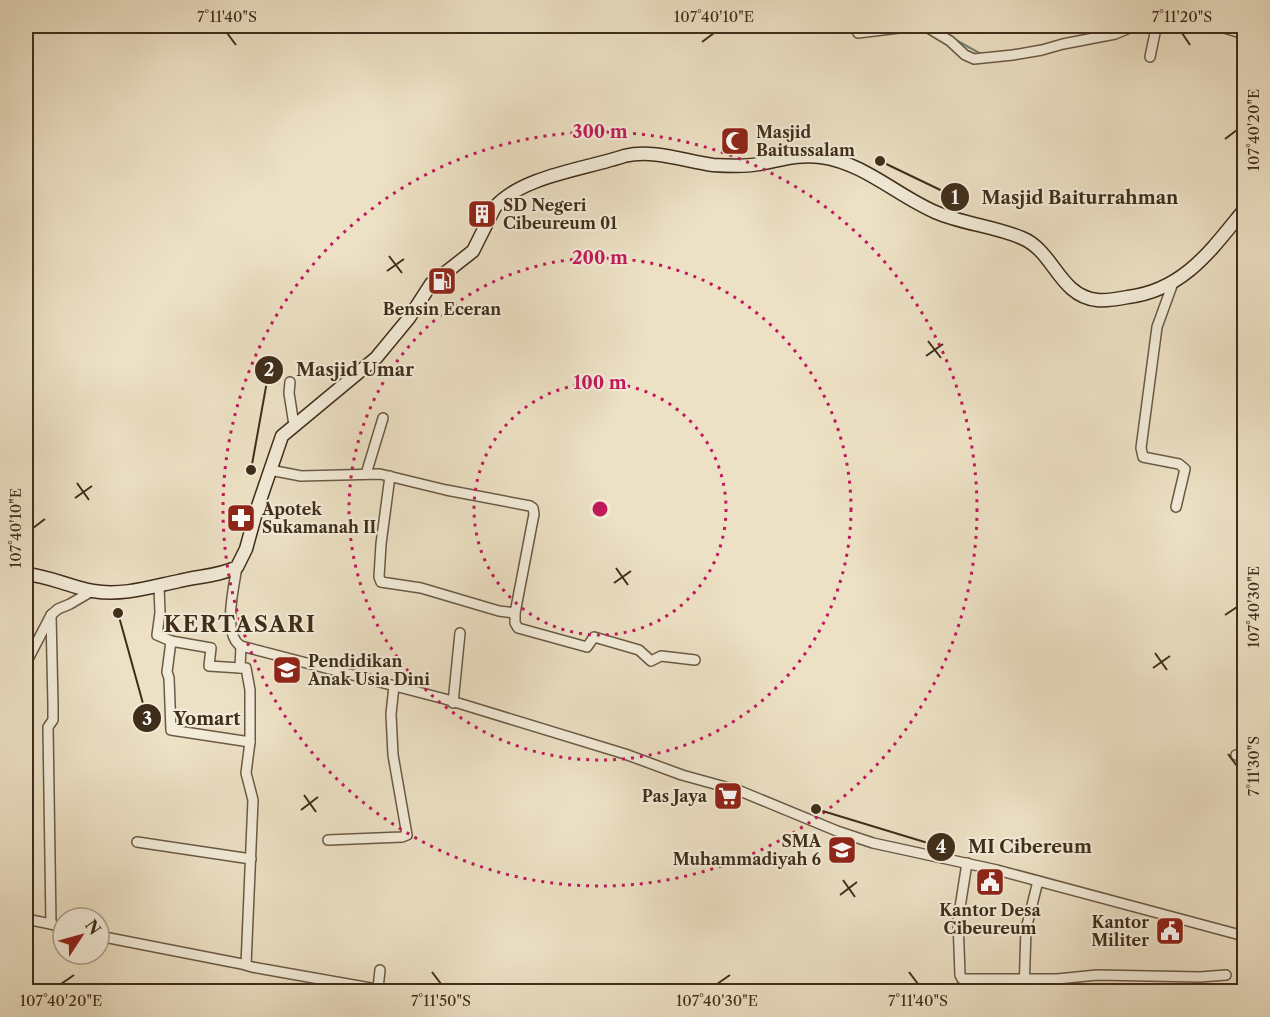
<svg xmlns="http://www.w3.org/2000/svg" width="1270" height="1017" viewBox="0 0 1270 1017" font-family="'Libre Caslon Text',serif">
<rect width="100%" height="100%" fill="#ede1c5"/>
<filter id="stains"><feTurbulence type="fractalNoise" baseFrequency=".00333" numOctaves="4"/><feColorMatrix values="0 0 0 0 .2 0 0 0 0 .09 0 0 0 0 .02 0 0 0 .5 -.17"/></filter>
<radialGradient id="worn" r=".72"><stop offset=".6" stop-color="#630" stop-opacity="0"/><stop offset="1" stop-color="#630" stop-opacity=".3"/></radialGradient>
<!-- pitch -->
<polygon fill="#b2c499" stroke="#78785a" stroke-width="1.5" points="1242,958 1244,959 1244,991 1235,991"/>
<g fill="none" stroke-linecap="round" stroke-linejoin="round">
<!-- stream -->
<polyline stroke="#76837b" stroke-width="2" points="954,39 983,55"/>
<!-- minor casing -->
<g stroke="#6a5a45" stroke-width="12">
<g id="minor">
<polyline points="925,26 950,41 965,55 974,59 1013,55 1042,50 1063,44 1115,34 1134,26"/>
<polyline points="1218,26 1244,34"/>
<polyline points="858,33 915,26"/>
<polyline points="1150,57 1155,33 1153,26"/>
<polyline points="1173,283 1157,327 1141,448 1143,457 1179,464 1185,469 1176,507"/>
<polyline points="290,382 289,393 294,425"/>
<polyline points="270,470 301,476 380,474 446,490 530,506 533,508 534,514 515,613 499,611 421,588 381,582 379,577 381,544 390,476"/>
<polyline points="366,474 383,418"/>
<path d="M237,567c-3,19 -15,68 4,79l204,53 180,55 57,21 58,16 97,40 36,12 124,27 247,66"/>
<polyline points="159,586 160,613 157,635 171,641"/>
<polyline points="515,613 515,623 518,628 587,647 594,637 639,650 651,661 661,656 695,660"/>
<polyline points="241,646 240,668 246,668 250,690 250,742 246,773 253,800 246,965"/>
<polyline points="26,663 51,615 58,609 70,604 92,591"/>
<polyline points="240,668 209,666 211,648 171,641 167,672 169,678 171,730 250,742"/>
<polyline points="453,703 460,633"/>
<polyline points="1236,755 1244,755"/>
<polyline points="328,840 402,837 407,835 393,755 391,714 394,686"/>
<polyline points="137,842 251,859"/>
<polyline points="967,863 958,920 960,975 962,979 1057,979 1097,975 1200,977 1226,975"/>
<polyline points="26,919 51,924 48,727 53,720 53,705 51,615"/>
<polyline points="51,924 63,928"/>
<polyline points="99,936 242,964 252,967 393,992"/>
<polyline points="378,988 380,970"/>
<polyline points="1024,992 1026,929 1038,881"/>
</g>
</g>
<!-- secondary casing -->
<g stroke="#3f2d1a" stroke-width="15">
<path id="secondary" d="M26,574c23,2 44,13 67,17 30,5 57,-4 86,-10 20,-5 40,-5 58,-14l9,-18 11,-40 25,-73 94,-78 33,-40 22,-34 42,-33 22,-44c27,-31 91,-38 129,-51 30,-7 60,5 89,9 15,1 31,2 46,-1 23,-4 38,-10 62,-7 43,6 75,38 114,55 28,12 59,14 87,26 32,13 37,58 75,62 10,1 21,-1 31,-3 56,-7 83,-47 116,-87"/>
</g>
<!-- minor -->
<use href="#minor" stroke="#f3ecd9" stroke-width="9"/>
<!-- secondary -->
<use href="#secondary" stroke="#f3ecd9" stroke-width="12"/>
</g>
<!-- ticks -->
<path fill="none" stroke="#3f2d1a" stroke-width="2" d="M227,33l9,12M1182,33l8,12M702,42l12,-9M1225,139l12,-9M389,256l13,17M387,271l17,-12M928,341l13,17M926,356l17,-12M77,483l12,17M75,498l17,-12M33,528l12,-9M616,568l12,17M614,583l17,-12M1225,615l12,-8M1155,653l12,17M1153,668l17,-12M1228,754l9,12M304,795l12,17M301,810l17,-13M843,880l12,17M840,895l17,-13M432,972l9,12M909,972l9,12M61,984l13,-9M717,984l13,-9"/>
<!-- distance rings -->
<g fill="none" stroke="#c2185b" stroke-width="3" stroke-dasharray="3 6">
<circle cx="600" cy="509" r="126"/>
<circle cx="600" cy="509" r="251"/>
<circle cx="600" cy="509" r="377"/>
</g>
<!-- icons -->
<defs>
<g id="mosque-square" transform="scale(1.5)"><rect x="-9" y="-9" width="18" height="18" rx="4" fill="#8f2418" stroke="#f3ecd9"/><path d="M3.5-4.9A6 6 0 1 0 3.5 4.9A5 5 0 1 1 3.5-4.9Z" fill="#fff"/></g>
<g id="building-square" transform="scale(1.5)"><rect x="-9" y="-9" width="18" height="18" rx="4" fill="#8f2418" stroke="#f3ecd9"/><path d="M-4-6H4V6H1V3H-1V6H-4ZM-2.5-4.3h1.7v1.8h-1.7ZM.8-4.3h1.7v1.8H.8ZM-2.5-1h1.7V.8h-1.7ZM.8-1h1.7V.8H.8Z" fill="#fff"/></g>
<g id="fuel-square" transform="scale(1.5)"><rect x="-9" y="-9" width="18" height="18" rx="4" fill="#8f2418" stroke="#f3ecd9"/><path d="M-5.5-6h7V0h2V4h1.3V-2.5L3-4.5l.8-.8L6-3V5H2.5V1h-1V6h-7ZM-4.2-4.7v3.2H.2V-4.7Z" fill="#fff"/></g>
<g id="pharmacy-square" transform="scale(1.5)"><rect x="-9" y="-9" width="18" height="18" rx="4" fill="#8f2418" stroke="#f3ecd9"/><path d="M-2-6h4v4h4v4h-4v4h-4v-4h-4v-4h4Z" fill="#fff"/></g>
<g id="school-square" transform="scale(1.5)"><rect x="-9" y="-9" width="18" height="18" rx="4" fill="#8f2418" stroke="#f3ecd9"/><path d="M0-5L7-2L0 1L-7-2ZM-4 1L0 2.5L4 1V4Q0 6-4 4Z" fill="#fff"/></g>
<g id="supermarket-square" transform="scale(1.5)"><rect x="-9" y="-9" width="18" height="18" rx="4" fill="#8f2418" stroke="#f3ecd9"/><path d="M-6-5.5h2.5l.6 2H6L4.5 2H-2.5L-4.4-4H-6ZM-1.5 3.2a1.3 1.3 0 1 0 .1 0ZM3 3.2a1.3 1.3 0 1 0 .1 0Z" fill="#fff"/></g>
<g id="civic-square" transform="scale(1.5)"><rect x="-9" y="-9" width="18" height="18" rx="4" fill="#8f2418" stroke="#f3ecd9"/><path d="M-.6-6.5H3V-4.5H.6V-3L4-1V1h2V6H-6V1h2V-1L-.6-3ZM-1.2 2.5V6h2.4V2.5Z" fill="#fff"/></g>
</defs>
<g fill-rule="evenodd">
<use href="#mosque-square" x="735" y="141"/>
<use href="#building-square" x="482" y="214"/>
<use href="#fuel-square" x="442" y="281"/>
<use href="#pharmacy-square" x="241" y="518"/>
<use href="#school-square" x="287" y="670"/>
<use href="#supermarket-square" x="728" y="796"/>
<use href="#school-square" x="842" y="850"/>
<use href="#civic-square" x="990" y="882"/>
<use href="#civic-square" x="1170" y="931"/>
</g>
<g text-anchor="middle" stroke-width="4.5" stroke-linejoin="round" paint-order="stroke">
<!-- poi labels -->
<g font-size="16" font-weight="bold" fill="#3f2d1a" stroke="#f3ecd9" text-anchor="start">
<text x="756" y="138">Masjid<tspan x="756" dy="18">Baitussalam</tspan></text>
<text x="503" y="211">SD Negeri<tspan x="503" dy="18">Cibeureum 01</tspan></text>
<text x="442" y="315" text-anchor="middle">Bensin Eceran</text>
<text x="262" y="515">Apotek<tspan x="262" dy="18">Sukamanah II</tspan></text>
<text x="308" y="667">Pendidikan<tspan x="308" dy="18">Anak Usia Dini</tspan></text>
<text x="707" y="802" text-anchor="end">Pas Jaya</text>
<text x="821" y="847" text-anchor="end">SMA<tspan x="821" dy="18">Muhammadiyah 6</tspan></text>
<text x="990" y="916" text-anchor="middle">Kantor Desa<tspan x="990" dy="18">Cibeureum</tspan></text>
<text x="1149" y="928" text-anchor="end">Kantor<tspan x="1149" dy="18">Militer</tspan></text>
</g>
<!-- district labels -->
<g font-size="22" font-weight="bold" letter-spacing="1.5" fill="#3f2d1a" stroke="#f3ecd9">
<text x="240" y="632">KERTASARI</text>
</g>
</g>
<circle cx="600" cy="509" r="9" fill="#c2185b" stroke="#f3ecd9" stroke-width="3"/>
<g font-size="18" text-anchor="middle" font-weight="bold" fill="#c2185b" stroke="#f3ecd9" stroke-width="4.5" stroke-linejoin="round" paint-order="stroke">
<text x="600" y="138">300 m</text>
<text x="600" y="264">200 m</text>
<text x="600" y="389">100 m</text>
</g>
<!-- callouts -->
<path fill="none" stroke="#3f2d1a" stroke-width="2" d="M880 161L955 197M251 470L269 370M118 613L147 718M816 809L941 847"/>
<g fill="#3f2d1a" stroke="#f3ecd9" stroke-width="2">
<circle cx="880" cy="161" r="6"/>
<circle cx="251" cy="470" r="6"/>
<circle cx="118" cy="613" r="6"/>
<circle cx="816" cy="809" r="6"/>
<circle cx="955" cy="197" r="15"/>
<circle cx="269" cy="370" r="15"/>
<circle cx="147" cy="718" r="15"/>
<circle cx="941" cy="847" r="15"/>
</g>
<g font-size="18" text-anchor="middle" font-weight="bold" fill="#fff">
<text x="955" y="204">1</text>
<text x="269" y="376">2</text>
<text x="147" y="725">3</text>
<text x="941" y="853">4</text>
</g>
<g font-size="18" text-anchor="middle" font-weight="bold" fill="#3f2d1a" stroke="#f3ecd9" stroke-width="4.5" stroke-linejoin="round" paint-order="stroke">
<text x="1080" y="204">Masjid Baiturrahman</text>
<text x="355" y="376">Masjid Umar</text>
<text x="207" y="725">Yomart</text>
<text x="1030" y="853">MI Cibereum</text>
</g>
<!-- margin -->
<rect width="1270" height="1017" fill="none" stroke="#ede1c5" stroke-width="66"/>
<!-- north arrow -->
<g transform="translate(81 936) rotate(54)"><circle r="28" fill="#f3ecd9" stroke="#aba08d" stroke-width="1.5"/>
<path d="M0-4.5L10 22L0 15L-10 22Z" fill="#8f2418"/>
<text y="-9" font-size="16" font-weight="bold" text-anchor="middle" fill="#3f2d1a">N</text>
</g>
<rect x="33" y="33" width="1204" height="951" fill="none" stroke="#3f2d1a" stroke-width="2"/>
<g font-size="15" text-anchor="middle" fill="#3f2d1a">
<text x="227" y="22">7°11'40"S</text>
<text x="714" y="22">107°40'10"E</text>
<text x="1182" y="22">7°11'20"S</text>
<text transform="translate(1254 130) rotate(-90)" y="5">107°40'20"E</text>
<text transform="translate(16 528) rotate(-90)" y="5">107°40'10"E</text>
<text transform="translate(1254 607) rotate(-90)" y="5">107°40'30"E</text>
<text transform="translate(1254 766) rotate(-90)" y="5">7°11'30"S</text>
<text x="61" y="1006">107°40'20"E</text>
<text x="441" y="1006">7°11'50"S</text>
<text x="717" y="1006">107°40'30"E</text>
<text x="918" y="1006">7°11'40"S</text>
</g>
<rect width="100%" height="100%" filter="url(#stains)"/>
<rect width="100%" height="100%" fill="url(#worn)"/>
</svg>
